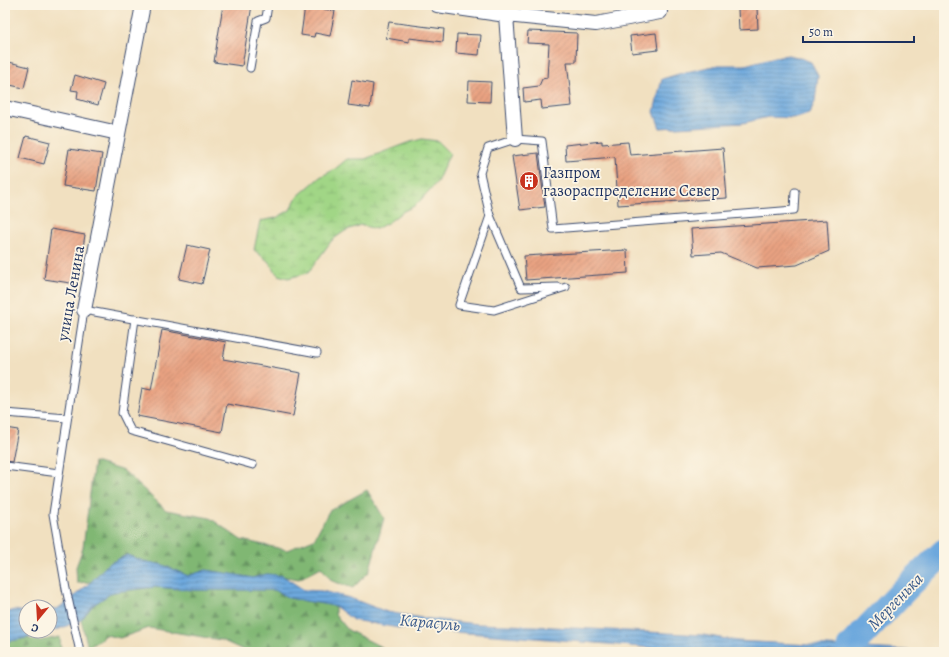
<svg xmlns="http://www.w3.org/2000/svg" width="949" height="657" viewBox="0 0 949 657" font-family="Alegreya,serif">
<defs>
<pattern id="forest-firs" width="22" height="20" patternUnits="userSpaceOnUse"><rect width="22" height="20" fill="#80b773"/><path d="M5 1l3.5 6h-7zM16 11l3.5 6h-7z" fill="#689562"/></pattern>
<pattern id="wetland-marsh" width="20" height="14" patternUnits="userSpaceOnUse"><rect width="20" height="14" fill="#a1d686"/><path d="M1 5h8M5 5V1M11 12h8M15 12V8" fill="none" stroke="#8ab876"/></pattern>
<pattern id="water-rules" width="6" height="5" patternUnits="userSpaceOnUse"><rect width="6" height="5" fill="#6da8dd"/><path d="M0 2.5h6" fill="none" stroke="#5989b6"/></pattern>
<pattern id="building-hatch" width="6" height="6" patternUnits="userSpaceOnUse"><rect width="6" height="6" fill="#e9a281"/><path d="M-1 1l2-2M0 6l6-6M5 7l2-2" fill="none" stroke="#bc846d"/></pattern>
</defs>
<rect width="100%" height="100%" fill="#fcf5e5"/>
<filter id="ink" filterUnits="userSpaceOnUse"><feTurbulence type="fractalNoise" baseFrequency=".025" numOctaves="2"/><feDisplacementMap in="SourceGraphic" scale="8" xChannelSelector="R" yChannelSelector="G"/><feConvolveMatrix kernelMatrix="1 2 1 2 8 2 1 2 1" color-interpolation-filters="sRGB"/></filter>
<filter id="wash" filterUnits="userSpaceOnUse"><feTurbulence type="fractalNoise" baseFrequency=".012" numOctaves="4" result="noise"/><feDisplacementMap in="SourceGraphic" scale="16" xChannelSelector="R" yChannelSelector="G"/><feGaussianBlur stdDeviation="0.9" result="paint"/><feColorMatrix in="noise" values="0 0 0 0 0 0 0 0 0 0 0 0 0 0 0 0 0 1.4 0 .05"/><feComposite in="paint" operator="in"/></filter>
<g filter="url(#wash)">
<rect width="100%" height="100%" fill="#f1e0c0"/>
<!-- forest -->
<g fill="url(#forest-firs)" stroke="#4e7368">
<polygon points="94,462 124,471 166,510 210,518 241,540 287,550 314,539 329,511 367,490 384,518 369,572 353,588 332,581 321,567 299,579 267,574 253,578 231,574 206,570 188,576 163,565 143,561 127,555 108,564 91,582 77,583 76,567 83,548"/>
<polygon points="155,587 194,590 275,590 289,598 335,606 335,614 348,630 387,650 388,652 248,652 221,640 149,628 120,638 106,635 88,648 81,620 93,605 113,592"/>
<polygon points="60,637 61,652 5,652 5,642 26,638 38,641"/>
</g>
<!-- wetland -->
<polygon fill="url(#wetland-marsh)" stroke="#5e8272" points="422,139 438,141 450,153 437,182 416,205 402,212 389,222 376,229 360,225 345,231 332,240 308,273 288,278 278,275 268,261 254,250 260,221 276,218 290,210 297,197 320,177 335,169 347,159 365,159 407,143"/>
<!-- water -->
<g fill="url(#water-rules)" stroke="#446c9e">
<polygon points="788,55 798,57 811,62 818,76 815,102 809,114 797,118 768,117 743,123 726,124 660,128 654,112 659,91 662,79 682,73 718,65 745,65 775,57"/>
<polygon points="127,555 143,561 163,565 188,576 206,570 231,574 253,578 267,574 283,576 304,590 322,591 350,598 387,612 422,618 477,624 535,626 703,635 738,641 937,652 701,652 548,639 399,628 353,620 335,606 289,598 275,590 194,590 155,587 113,592 93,605 81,620 59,629 26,638 5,642 5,613 14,610 26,612 26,631 50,631 50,610 57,609 72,598 91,582 108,564"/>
</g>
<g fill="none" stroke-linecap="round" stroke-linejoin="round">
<!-- river -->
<polyline stroke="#6da8dd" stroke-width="27" points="849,652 850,647 909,585 944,552"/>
</g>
<g id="blocks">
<!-- building -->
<g fill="url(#building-hatch)">
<polygon points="223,5 252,5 242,66 214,62"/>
<polygon points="305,6 335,11 330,36 315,33 314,37 301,35"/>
<polygon points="757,8 758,29 739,30 738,9"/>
<polygon points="389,22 444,29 443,42 409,38 409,42 386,38"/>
<polygon points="528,31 577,33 576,62 567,62 572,106 542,109 541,100 524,102 523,88 539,86 542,79 547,78 549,44 527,43"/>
<polygon points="656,33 658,50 632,53 630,36"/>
<polygon points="457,34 481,35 479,55 456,53"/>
<polygon points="5,61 29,67 24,88 5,84"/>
<polygon points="75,75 104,84 98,105 77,99 78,91 71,90"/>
<polygon points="352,80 373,84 370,108 348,105"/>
<polygon points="469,81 491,82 490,102 468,101"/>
<polygon points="26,136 50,142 44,164 20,158"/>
<polygon points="602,141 602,144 628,142 630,155 723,148 727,198 618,205 615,157 566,161 565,145"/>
<polygon points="69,149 102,154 96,191 63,186"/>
<polygon points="538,153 545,207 520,210 512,156"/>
<polygon points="827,220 829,251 797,265 757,268 721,253 693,255 691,229"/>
<polygon points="51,229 85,235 77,284 44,279"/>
<polygon points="187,245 210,250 202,284 179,279"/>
<polygon points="627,250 628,273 526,280 524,256"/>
<polygon points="162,330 226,342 223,359 301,373 293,416 227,404 222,432 137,416 142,388 151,390"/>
<polygon points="5,428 18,430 12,462 5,461"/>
</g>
</g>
</g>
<g filter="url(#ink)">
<use href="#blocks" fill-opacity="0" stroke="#3b4a6d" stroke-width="1"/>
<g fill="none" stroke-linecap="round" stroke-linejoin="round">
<!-- lane casing -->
<g stroke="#3b4a6d" stroke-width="9">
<g id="lane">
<polyline points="250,68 258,21 266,18 268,5"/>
<polyline points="489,213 521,288 558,287"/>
<polyline points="566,287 494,310 459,305 490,216 480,173 488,148 515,139 542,141 553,229 794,210 795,192"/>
<polyline points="135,319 122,413 131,431 253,465"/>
<polyline points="5,413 67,418"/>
<polyline points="5,466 59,473"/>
<polyline points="80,652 66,589 53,514 84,310 317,353"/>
</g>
</g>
<!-- street casing -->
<g stroke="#3b4a6d" stroke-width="16">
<g id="street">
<polyline points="437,5 506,15 515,139"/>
<polyline points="508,5 506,15 596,24 660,12"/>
<polyline points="5,108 118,133"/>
<polyline points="84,310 143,5"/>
</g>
</g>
<!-- lane -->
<use href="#lane" stroke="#fff" stroke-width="7"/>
<!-- street -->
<use href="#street" stroke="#fff" stroke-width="14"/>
</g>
</g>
<!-- icons -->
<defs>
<g id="building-disc" transform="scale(1)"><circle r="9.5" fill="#c8321e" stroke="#fcf5e5"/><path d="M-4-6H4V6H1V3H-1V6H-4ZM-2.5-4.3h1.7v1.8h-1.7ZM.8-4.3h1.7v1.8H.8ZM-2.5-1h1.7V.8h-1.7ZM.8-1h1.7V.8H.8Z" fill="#fff"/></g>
</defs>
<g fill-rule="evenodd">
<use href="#building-disc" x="529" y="181"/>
</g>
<g text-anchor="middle" stroke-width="3.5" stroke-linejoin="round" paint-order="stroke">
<!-- poi labels -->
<g font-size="16" fill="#1b2f5e" stroke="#fcf5e5" text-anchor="start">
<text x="543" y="178">Газпром<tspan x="543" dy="18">газораспределение Север</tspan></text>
</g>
<!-- street labels -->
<g font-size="16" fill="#1b2f5e" stroke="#fcf5e5">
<text transform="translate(70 293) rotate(-80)" y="6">улица Ленина</text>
</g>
<!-- water labels -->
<g font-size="17" font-style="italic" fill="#38598a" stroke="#fcf5e5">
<text transform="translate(895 601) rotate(-46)" y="6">Мергенька</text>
<text transform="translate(430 622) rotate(5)" y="6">Карасуль</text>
</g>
</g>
<!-- margin -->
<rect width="949" height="657" fill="none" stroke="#fcf5e5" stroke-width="20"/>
<!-- north arrow -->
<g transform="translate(38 619) rotate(198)"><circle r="19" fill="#fcf5e5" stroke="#a2a6af"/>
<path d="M0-3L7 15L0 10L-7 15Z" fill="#c8321e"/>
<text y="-6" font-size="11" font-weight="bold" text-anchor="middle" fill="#1b2f5e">С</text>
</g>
<!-- scale -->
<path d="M803 36v6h111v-6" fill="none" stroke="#1b2f5e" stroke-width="2"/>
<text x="809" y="36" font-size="12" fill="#1b2f5e" stroke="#fcf5e5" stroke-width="3" paint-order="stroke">50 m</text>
</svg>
